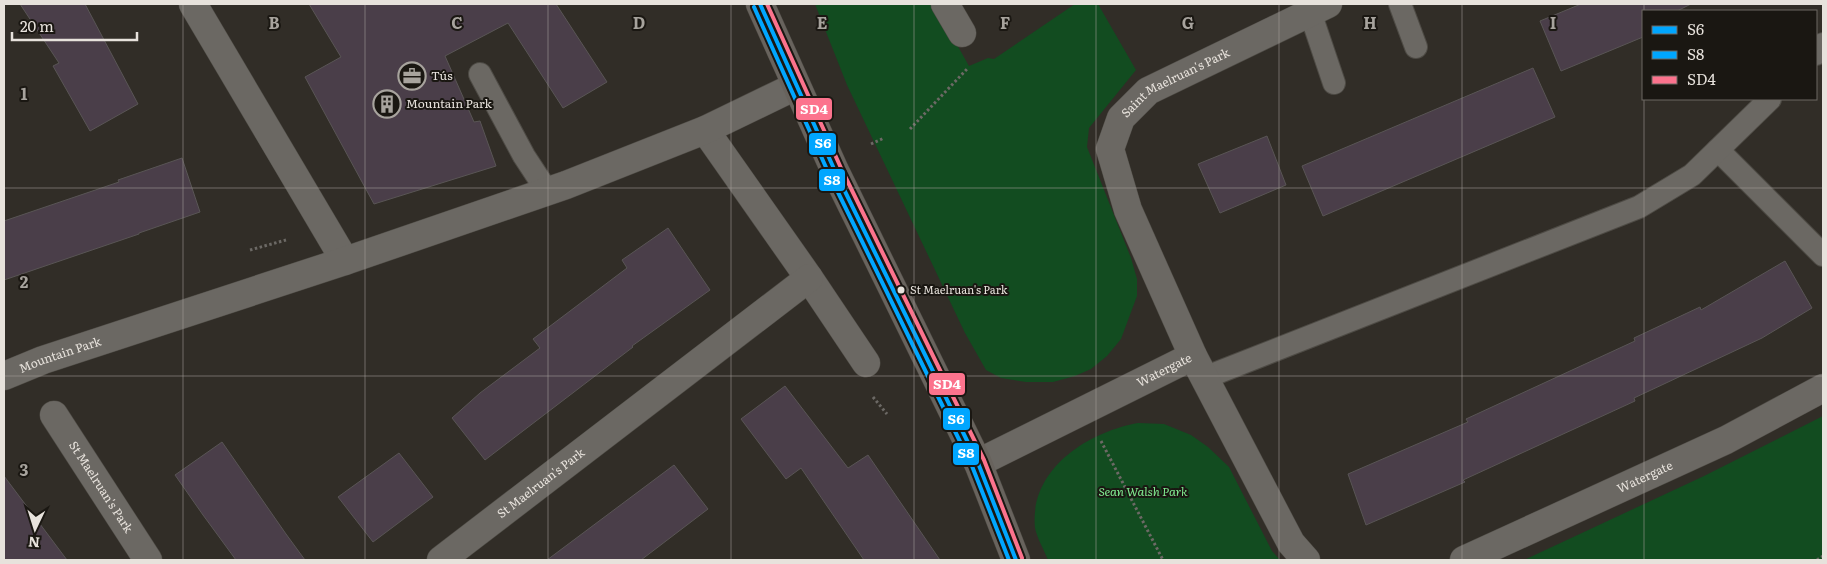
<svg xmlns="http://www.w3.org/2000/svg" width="1827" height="564" viewBox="0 0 1827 564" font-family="Literata,serif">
<rect width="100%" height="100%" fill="#312d27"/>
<!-- green -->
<g fill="#124c20">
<polygon points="815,4 934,4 969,66 988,58 994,59 1075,4 1098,4 1136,70 1089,128 1087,147 1131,258 1137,279 1137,296 1121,339 1107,356 1091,369 1075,376 1053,382 1026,382 1001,378 986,370 965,333 847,85"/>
<polygon points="1823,416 1823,560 1524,560 1704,476"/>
<path d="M1138,423l26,1 27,11 17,12 21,20 43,84 8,9h-232c-4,-10 -11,-22 -13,-32 -6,-59 53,-96 103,-105z"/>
</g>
<!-- building -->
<g fill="#4a3e49" stroke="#595555">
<polygon points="20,4 85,4 138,104 90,131 53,66 59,63"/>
<polygon points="309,4 556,4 607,82 563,108 508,23 445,56 474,122 480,121 496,166 374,204 305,77 341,57"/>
<polygon points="1581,4 1691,4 1677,11 1643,11 1643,37 1561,71 1540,21"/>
<polygon points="1533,68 1555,117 1323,216 1302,166"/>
<polygon points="1267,136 1286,185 1220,213 1198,164"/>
<polygon points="182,158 200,212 139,233 139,234 4,280 4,221 119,182 118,180"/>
<polygon points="668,228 710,290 632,346 633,347 485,460 452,418 480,393 540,348 533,339 627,268 622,260"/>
<polygon points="1785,261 1812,308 1762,338 1634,398 1635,401 1463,480 1465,482 1366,525 1348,474 1468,422 1466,419 1635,341 1634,338 1668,322 1700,307 1701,310"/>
<polygon points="785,386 848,468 868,455 940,560 864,560 801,468 786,479 741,419"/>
<polygon points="222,442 286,534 305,560 236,560 203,515 175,475"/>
<polygon points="399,453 433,497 373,542 338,497"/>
<polygon points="674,465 708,509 641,560 547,560"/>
<polygon points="4,476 67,560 4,560"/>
</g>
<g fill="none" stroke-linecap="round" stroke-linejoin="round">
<!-- service casing -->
<g stroke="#4e4b45" stroke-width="24">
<g id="service">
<polyline points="1400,4 1416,47"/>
<polyline points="1310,12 1334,83"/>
<polyline points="1816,54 1823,44"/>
<polyline points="480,74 524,156 547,191"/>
<polyline points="1718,150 1823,255"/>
<polyline points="1204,378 1639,207 1692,175 1770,99"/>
</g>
</g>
<!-- minor casing -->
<g stroke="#4e4b45" stroke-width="29">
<g id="minor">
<polyline points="193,4 345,261"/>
<polyline points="945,4 962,33"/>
<polyline points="705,130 809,278 866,363"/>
<path id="s1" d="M4,376l39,-16 302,-99 221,-76 139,-55 91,-44"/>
<path id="s2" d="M54,415l94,145"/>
<path id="s3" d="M978,463l215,-107"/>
<path id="s4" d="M441,560l368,-282"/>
<path id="s5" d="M1306,560l-15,-17 -10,-19 -88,-168 -65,-146 -18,-61 11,-31 27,-27 180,-87"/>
<path id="s6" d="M1464,560l262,-120 97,-52"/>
</g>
</g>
<!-- secondary casing -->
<g stroke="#4e4b45" stroke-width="29">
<polyline id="secondary" points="760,4 835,171 978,463 1016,560"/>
</g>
<!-- path -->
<g stroke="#6c6965" stroke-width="3" stroke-dasharray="2.5 2.5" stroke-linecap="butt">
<polyline points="910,129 968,68"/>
<polyline points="871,144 884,138"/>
<polyline points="250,250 286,240"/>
<polyline points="873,397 887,414"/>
<polyline points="1101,441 1163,560"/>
<polyline points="1817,560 1823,556"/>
</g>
<!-- service -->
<use href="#service" stroke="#6b6863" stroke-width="22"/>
<!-- minor -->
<use href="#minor" stroke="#6b6863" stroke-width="28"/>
<!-- secondary -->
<use href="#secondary" stroke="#68635d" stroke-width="28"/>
<!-- bus-1 casing -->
<g stroke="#1a1712" stroke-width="8">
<polyline id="bus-1" points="760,4 835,171 978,463 1016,560"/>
</g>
<!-- bus-2 casing -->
<g stroke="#1a1712" stroke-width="8">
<polyline id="bus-2" points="754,7 829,174 972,466 1009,560"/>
</g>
<!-- bus-3 casing -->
<g stroke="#1a1712" stroke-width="8">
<polyline id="bus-3" points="767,4 841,168 984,460 1022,558"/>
</g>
<!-- bus-1 -->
<use href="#bus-1" stroke="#00a6ff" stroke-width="4"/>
<!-- bus-2 -->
<use href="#bus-2" stroke="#00a6ff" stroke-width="4"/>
<!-- bus-3 -->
<use href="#bus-3" stroke="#fc738d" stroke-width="4"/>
</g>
<!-- grid -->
<path fill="none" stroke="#a7a39d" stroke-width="1" stroke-opacity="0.55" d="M183,4v556M365,4v556M548,4v556M731,4v556M914,4v556M1096,4v556M1279,4v556M1462,4v556M1644,4v7M1644,99v461M4,188h1819M4,376h1819"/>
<!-- icons -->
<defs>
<g id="office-ring" transform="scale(1.4375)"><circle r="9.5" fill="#1a1712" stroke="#a7a39d" stroke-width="1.5"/><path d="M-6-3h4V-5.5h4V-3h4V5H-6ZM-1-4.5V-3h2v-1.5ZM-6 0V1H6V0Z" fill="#a7a39d"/></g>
<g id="building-ring" transform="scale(1.4375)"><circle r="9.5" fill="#1a1712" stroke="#a7a39d" stroke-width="1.5"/><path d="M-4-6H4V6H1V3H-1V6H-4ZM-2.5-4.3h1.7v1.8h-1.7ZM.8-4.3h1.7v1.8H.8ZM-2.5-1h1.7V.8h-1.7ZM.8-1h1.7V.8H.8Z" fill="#a7a39d"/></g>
</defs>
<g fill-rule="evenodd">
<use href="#office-ring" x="412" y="76"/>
<use href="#building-ring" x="387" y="104"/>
</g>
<!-- markers -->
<circle fill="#e7e2dc" stroke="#1a1712" stroke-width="2" cx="901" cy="290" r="4.5"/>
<g text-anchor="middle" stroke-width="4" stroke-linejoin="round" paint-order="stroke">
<!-- bus labels -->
<g font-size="11" fill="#e7e2dc" stroke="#1a1712" text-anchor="start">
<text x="910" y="294">St Maelruan's Park</text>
</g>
<!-- poi labels -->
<g font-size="12" fill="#e7e2dc" stroke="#1a1712" text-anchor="start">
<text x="431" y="80">Tús</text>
<text x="406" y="108">Mountain Park</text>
</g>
<!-- street labels -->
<g font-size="12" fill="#e7e2dc" stroke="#1a1712">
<text dy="4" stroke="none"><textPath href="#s5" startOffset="556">Saint Maelruan's Park</textPath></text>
<text dy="4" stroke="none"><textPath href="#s1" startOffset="60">Mountain Park</textPath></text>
<text dy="4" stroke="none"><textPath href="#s3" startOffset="208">Watergate</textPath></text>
<text dy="4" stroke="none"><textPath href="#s6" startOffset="199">Watergate</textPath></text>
<text dy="4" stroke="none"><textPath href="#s4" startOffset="126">St Maelruan's Park</textPath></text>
<text dy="4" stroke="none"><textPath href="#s2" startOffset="86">St Maelruan's Park</textPath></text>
</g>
<!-- park labels -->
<g font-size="12" font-style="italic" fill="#81eb91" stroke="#1a1712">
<text x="1143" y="496">Sean Walsh Park</text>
</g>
</g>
<g font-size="16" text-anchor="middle" font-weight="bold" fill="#a7a39d" stroke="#1a1712" stroke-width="4" stroke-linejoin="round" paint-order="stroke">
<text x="274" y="29">B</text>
<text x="457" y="29">C</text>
<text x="639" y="29">D</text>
<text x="822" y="29">E</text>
<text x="1005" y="29">F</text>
<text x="1188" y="29">G</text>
<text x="1370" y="29">H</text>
<text x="1553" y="29">I</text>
<text x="24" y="100">1</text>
<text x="24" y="288">2</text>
<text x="24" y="476">3</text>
</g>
<g stroke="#1a1712" stroke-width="2">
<rect x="795" y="97" width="38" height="24" rx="5" fill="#fc738d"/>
<rect x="808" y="132" width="29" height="24" rx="5" fill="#00a6ff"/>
<rect x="818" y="168" width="28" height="24" rx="5" fill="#00a6ff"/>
<rect x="928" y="372" width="38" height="24" rx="5" fill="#fc738d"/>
<rect x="942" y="407" width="29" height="24" rx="5" fill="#00a6ff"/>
<rect x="952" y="442" width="28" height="24" rx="5" fill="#00a6ff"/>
</g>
<g font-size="14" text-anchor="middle" font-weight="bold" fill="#fff">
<text x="814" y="114">SD4</text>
<text x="823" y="148">S6</text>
<text x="832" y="185">S8</text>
<text x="947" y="389">SD4</text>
<text x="956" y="424">S6</text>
<text x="966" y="458">S8</text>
</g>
<!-- border -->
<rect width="1827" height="564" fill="none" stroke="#e7e2dc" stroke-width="10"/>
<!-- legend -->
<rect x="1642" y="10" width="175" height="90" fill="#1a1712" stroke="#6c6863"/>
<rect x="1652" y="26" width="25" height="8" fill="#00a6ff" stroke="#6c6863"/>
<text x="1687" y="35" font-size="15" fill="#e7e2dc">S6</text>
<rect x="1652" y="51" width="25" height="8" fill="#00a6ff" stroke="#6c6863"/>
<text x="1687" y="60" font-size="15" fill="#e7e2dc">S8</text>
<rect x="1652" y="76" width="25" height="8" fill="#fc738d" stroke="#6c6863"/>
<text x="1687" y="85" font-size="15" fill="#e7e2dc">SD4</text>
<!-- north arrow -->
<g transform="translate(35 529) rotate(184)" stroke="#1a1712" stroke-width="4" paint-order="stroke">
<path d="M0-4L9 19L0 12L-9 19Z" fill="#e7e2dc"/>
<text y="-8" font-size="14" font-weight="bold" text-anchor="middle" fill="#e7e2dc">N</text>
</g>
<!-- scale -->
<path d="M12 32v8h125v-8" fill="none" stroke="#e7e2dc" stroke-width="2.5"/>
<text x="20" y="32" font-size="15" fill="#e7e2dc" stroke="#1a1712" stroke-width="4" paint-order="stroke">20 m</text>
</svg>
